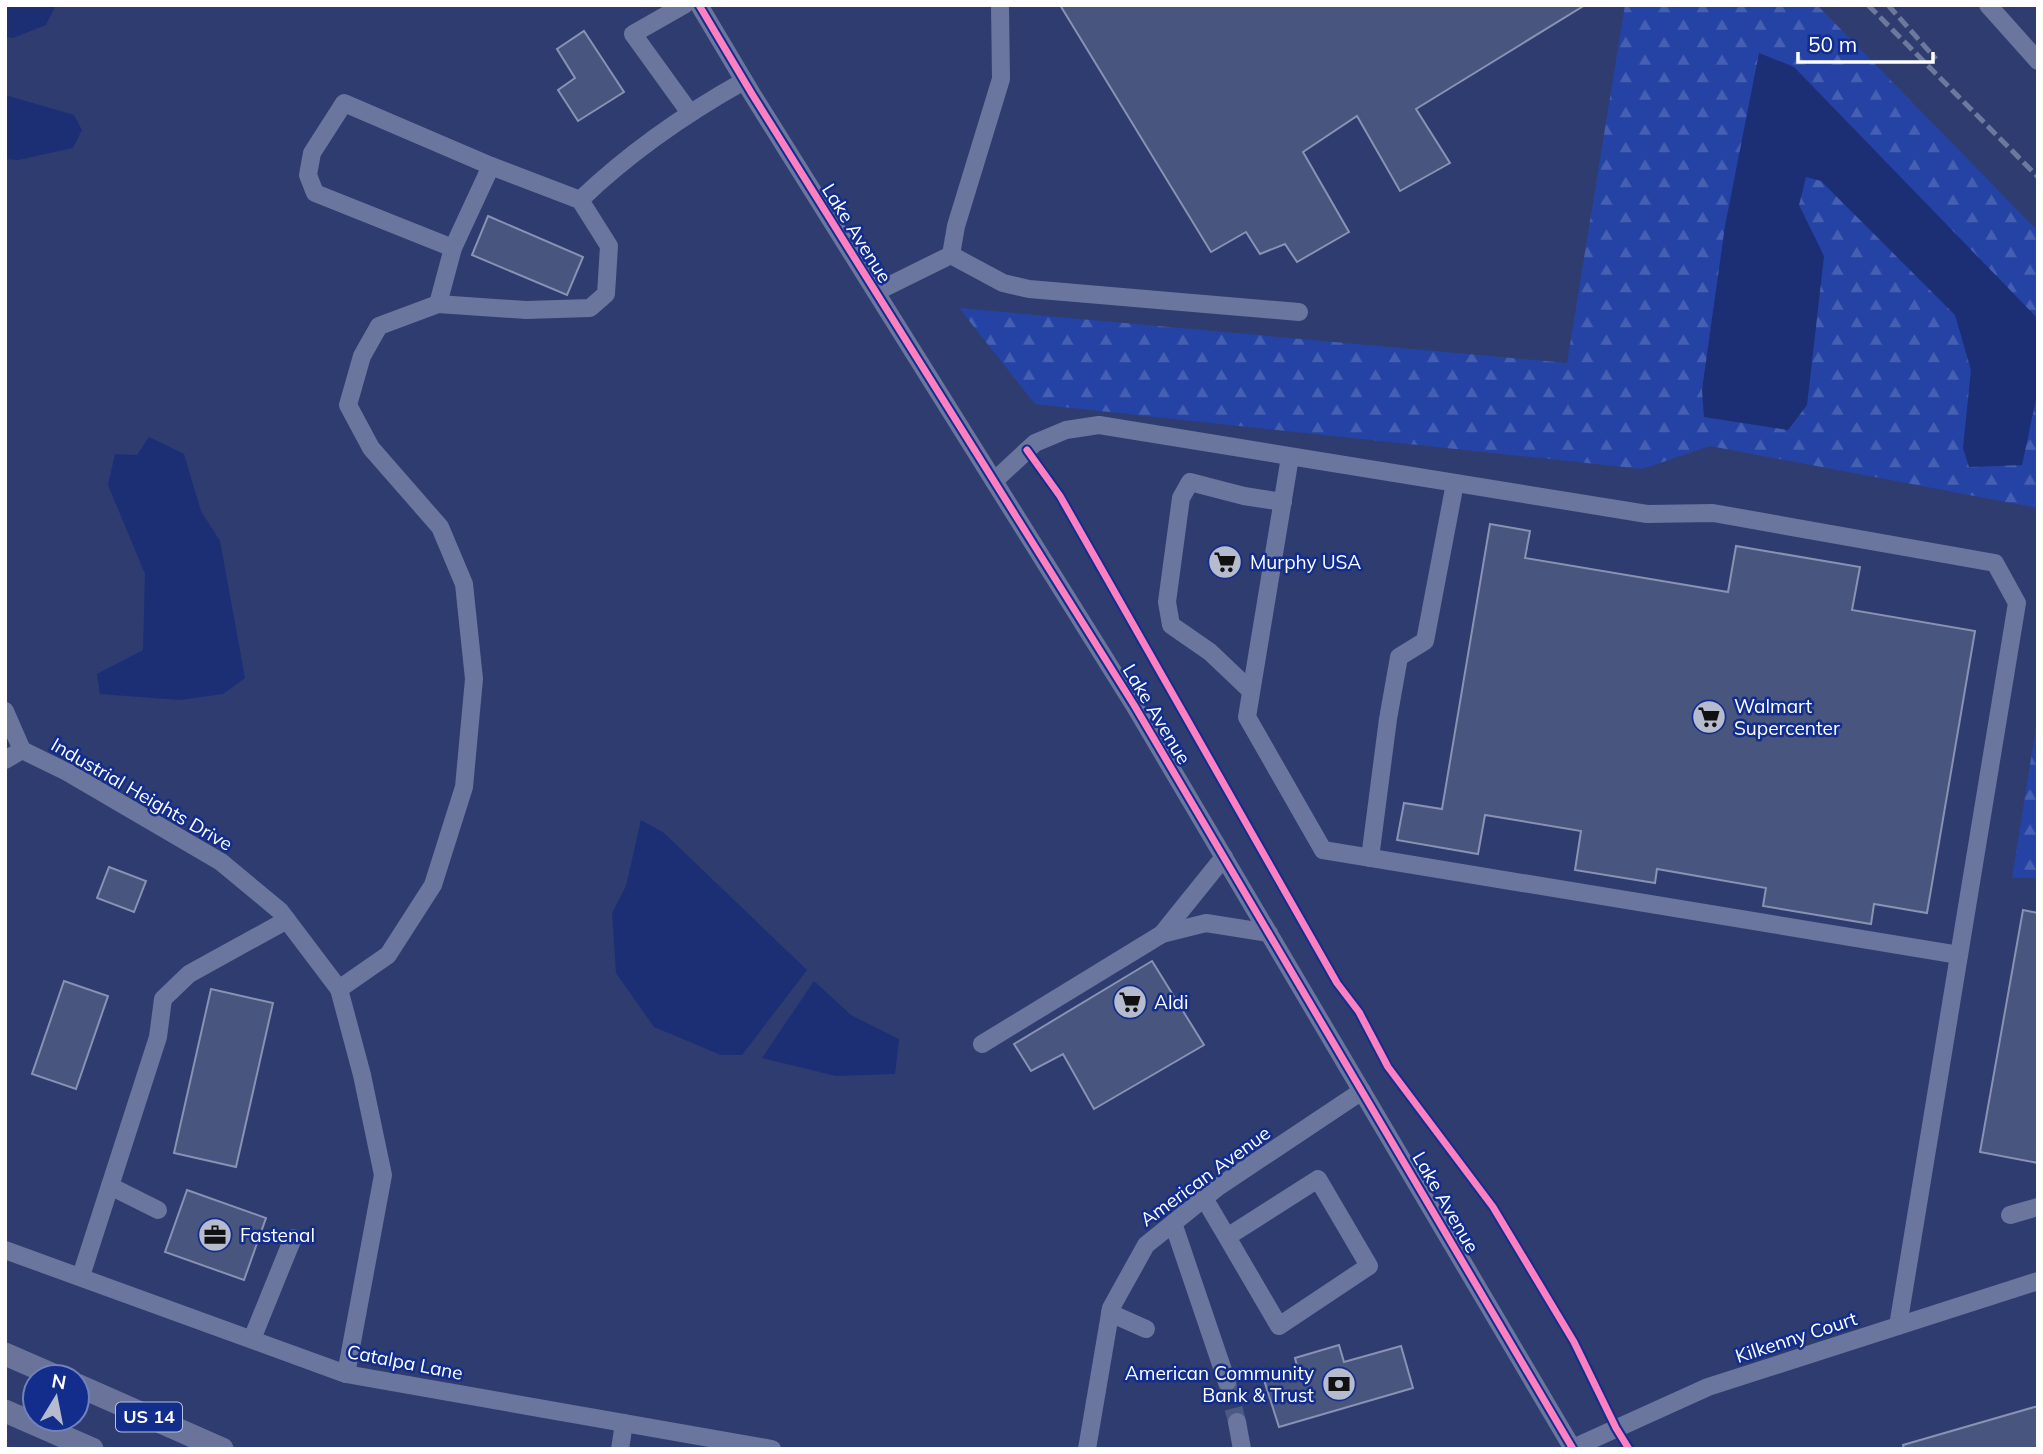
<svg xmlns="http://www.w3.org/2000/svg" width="2043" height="1454" viewBox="0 0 2043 1454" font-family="Mulish,sans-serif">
<defs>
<pattern id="forest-firs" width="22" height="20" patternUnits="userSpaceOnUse" patternTransform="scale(1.75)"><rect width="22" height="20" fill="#2443a4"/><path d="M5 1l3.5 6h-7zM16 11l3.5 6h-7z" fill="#455fb2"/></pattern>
</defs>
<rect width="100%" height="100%" fill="#2e3c70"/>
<!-- forest -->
<g fill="url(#forest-firs)">
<polygon points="1625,5 1817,5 2038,231 2038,508 1710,446 1642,469 1035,404 959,308 1567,363"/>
<polygon points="2038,715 2038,878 2012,878"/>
</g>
<!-- water -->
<g fill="#1c2f75">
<polygon points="5,5 56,5 46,25 13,38 5,37"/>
<polygon points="1759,53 1794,67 2038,319 2038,390 2022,465 1969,467 1963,448 1971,370 1955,315 1821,181 1806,177 1799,205 1824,256 1807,405 1788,430 1704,417 1702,390 1725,226"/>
<polygon points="5,95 74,115 82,130 73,148 18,160 5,159"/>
<polygon points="149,437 184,454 201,511 220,541 245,678 223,694 180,700 100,694 97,674 143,650 145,574 108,485 115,454 137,455"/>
<polygon points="641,820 664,833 807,970 742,1055 721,1055 654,1027 616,973 612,913 626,886"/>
<polygon points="814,981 851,1015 899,1039 895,1074 836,1076 762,1058"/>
</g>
<!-- building -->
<g fill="#48557f" stroke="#8992b3" stroke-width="2">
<polygon points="1060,5 1585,5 1416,109 1450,163 1400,191 1357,116 1303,152 1349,232 1297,262 1285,244 1260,254 1246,232 1211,252"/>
<polygon points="584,31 624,92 578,121 558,90 575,78 557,49"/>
<polygon points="488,216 583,257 567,295 472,255"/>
<polygon points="1490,524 1530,531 1525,558 1728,592 1736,546 1860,567 1852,610 1975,631 1927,913 1874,904 1871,924 1763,906 1766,888 1657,869 1655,883 1575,870 1581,831 1485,815 1478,854 1397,840 1404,803 1442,809"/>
<polygon points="109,867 146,881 134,912 97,898"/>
<polygon points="2023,910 2038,913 2038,1163 1980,1152"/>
<polygon points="1152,961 1204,1045 1094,1109 1063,1054 1031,1071 1014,1044"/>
<polygon points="64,981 108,996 76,1089 32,1074"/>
<polygon points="211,989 273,1003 236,1167 174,1153"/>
<polygon points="187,1190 266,1218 244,1280 165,1252"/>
<polygon points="1339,1345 1344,1362 1401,1346 1413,1388 1279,1427 1264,1380 1298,1370 1295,1358"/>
<polygon points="2038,1406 2038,1449 1904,1449 1903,1445"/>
</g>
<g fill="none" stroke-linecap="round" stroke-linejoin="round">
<!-- minor-tunnel -->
<polyline stroke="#4d5985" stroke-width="18" stroke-dasharray="18 9" stroke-linecap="butt" points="1227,1382 1237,1422"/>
<!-- minor -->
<g stroke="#6a769d" stroke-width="18">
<polyline points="684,5 633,34 690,113"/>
<polyline points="699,5 752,94 1134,705 1573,1449"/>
<polyline points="1988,5 2038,61"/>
<path d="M580,200c49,-47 105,-86 164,-119"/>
<polyline points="951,255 1003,283 1029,289 1299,312"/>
<polyline points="876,292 951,255 956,226 1001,79 1000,5"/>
<polyline points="438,304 453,248 491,166"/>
<polyline points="1290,457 1247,717 1323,850 1959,955"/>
<polyline points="994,481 1035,443 1066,430 1099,425 1647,514 1713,513 1995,563 2017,603 1898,1326"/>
<polyline points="1251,691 1210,652 1171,625 1167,602 1181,498 1190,482 1244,496 1283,502"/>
<polyline points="5,711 22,750"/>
<polyline points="22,750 67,772 221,862 280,911 339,989 362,1075 383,1175 346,1374"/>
<polyline points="5,760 22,750"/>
<polyline points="1370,858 1388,719 1399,657 1425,641 1455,483"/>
<polyline points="1162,934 1224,857"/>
<polyline points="339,989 388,955 433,885 464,787 474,679 464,584 440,527 371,448 348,405 362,356 379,326 438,304 526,310 590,308 606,294 609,246 580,200 491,166 344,103 312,153 308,175 315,193 453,248"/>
<polyline points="982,1044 1162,934 1206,923 1269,933"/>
<polyline points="110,1186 158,1210"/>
<polyline points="1204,1198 1227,1237 1318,1179 1369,1266 1279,1326 1227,1237"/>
<polyline points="2010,1215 2038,1207"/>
<polyline points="1173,1223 1227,1382"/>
<polyline points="5,1250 346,1374 772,1449"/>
<polyline points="81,1276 158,1037 163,999 189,974 287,920"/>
<polyline points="1110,1313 1146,1329"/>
<polyline points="252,1339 293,1238"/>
<polyline points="1237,1422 1242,1449"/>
<polyline points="620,1449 624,1423"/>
<polyline points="1087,1449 1111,1308 1146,1245 1218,1187 1362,1091"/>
<polyline points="1571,1449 1708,1387 2038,1281"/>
</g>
<!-- major -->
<g stroke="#6a749b" stroke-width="23">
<polyline points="5,1354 58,1377"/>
<polyline points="77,1385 222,1449"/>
<polyline points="5,1411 92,1449"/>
</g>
<!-- rail -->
<g stroke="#6c789c" stroke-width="5" stroke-dasharray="12 5" stroke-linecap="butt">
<polyline points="1868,5 2038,177"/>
<polyline points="1888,5 1936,59"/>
</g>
<!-- cycleway casing -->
<g stroke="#122d8c" stroke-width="11">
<g id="cycleway">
<polyline points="699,5 752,94 1134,705 1573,1449"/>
<polyline points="1027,450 1060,496 1337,983 1359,1012 1388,1067 1493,1207 1574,1342 1616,1428 1629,1449"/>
</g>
</g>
<!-- cycleway -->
<use href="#cycleway" stroke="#ff80c0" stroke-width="7"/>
</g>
<!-- icons -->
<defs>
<g id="supermarket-disc" transform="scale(1.75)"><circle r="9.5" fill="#b6bbcd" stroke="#122d8c"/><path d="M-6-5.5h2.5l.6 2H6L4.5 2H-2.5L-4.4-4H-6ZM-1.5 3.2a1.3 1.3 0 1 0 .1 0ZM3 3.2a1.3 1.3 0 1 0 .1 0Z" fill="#111"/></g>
<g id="office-disc" transform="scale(1.75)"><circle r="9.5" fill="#b6bbcd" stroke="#122d8c"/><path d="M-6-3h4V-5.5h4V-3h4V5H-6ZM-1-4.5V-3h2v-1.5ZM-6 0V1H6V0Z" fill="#111"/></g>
<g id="bank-disc" transform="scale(1.75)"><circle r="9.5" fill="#b6bbcd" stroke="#122d8c"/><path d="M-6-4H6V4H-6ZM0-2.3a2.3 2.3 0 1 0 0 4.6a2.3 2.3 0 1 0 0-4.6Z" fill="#111"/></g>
</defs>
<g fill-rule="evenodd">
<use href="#supermarket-disc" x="1225" y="562"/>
<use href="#supermarket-disc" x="1709" y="717"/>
<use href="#supermarket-disc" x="1130" y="1002"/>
<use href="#office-disc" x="215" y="1235"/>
<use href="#bank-disc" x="1339" y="1384"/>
</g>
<g text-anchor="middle" stroke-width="5" stroke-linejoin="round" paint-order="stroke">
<!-- shield labels -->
<rect fill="#122d8c" stroke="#b8c0dc" stroke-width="2" x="116" y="1402.5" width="66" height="29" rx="5"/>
<g font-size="18" font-weight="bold" fill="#fff">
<text x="149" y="1423">US 14</text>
</g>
<!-- street labels -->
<g font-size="19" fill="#fff" stroke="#122d8c">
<text transform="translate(857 233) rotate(58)" y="7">Lake Avenue</text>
<text transform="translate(1157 714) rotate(59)" y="7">Lake Avenue</text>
<text transform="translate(142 794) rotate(30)" y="7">Industrial Heights Drive</text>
<text transform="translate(1205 1176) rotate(-36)" y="7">American Avenue</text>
<text transform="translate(1446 1202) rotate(60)" y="7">Lake Avenue</text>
<text transform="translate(1796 1337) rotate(-18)" y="7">Kilkenny Court</text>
<text transform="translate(405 1362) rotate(11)" y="7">Catalpa Lane</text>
</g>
<!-- poi labels -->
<g font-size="19" fill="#fff" stroke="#122d8c" text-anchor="start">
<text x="1250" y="569">Murphy USA</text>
<text x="1734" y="713">Walmart<tspan x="1734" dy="22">Supercenter</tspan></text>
<text x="1154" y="1009">Aldi</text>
<text x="240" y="1242">Fastenal</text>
<text x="1314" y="1380" text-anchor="end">American Community<tspan x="1314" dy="22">Bank &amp; Trust</tspan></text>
</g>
</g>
<!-- border -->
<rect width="2043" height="1454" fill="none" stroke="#ffffff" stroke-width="14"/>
<!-- north arrow -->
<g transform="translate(56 1398) rotate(10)"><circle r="33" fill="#122d8c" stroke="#7181ba" stroke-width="2"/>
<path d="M0-5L12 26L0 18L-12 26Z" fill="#b6bbcd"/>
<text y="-10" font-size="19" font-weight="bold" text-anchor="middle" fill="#ffffff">N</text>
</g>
<!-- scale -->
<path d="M1798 52v10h135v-10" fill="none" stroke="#ffffff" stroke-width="3.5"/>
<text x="1808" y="52" font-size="21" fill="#ffffff" stroke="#122d8c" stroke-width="5" paint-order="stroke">50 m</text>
</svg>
